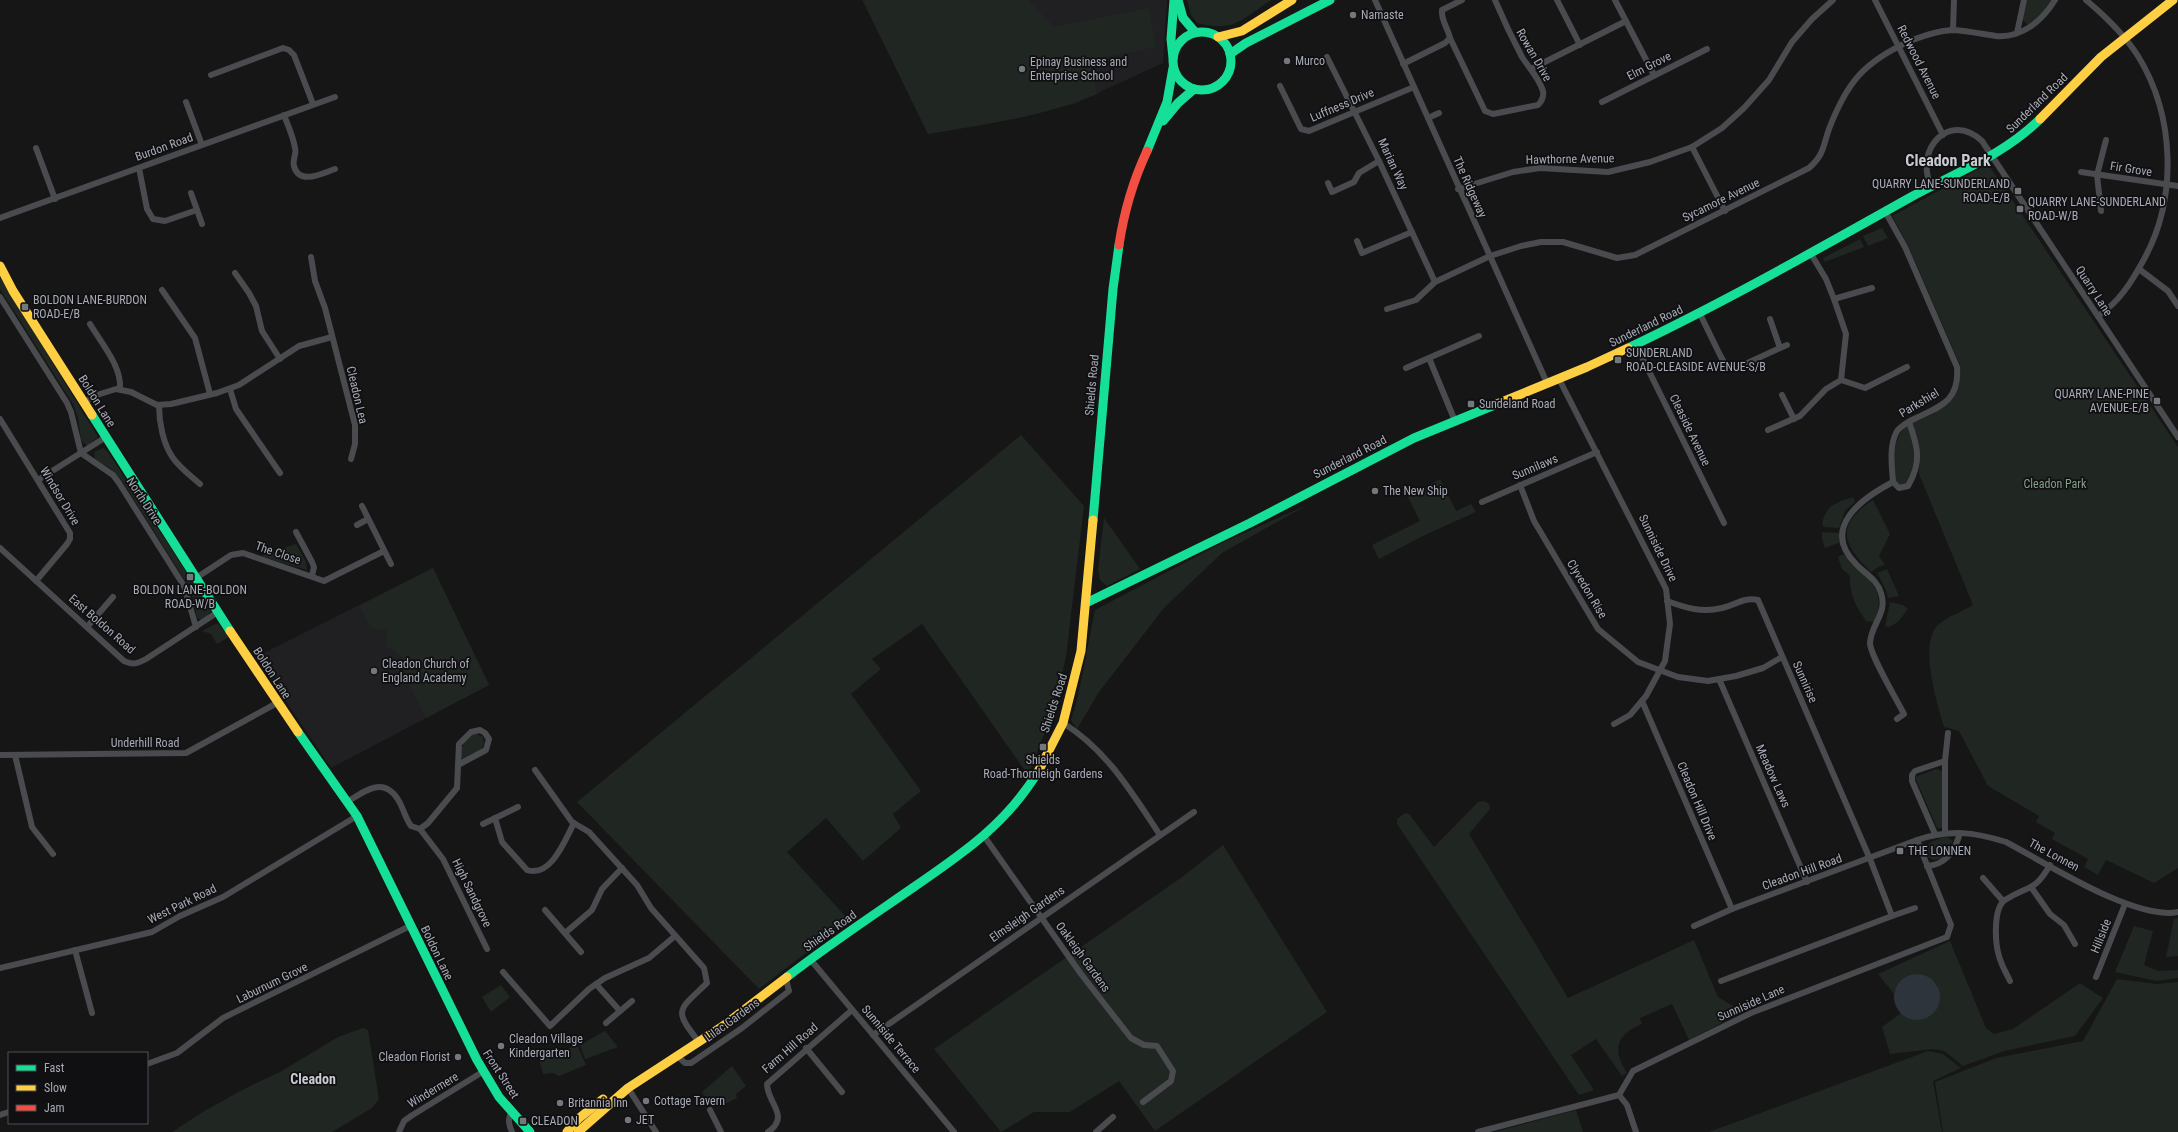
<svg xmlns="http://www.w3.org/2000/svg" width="2178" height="1132" viewBox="0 0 2178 1132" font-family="'Roboto Condensed',sans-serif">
<rect width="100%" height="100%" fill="#161616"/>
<!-- built -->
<g fill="#202022">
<polygon points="862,0 1167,0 1163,63 1074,104 996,122 928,134"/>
<polygon points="433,568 489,685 331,768 256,657"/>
</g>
<!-- green -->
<g fill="#202621">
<path d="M863,0h165l26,27 95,-19 7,39 -66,13 7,34c-53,23 -113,30 -169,40z"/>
<path d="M1187,0h84c-28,19 -38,33 -74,23l-6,-8z"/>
<polygon points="2027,0 2052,0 2041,14 2028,25 2022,19"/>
<path d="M1988,164l190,283v421l-24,15 -48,-23 -8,15 -14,-8 4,-8 -36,-20 3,-6 -19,-11 3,-6 -51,-30 -29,-55 -15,-4c-7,-24 -27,-86 -4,-104 10,-7 23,-12 33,-18l-54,-131c1,-18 0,-33 -7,-51 30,-13 50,-21 48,-58l-52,-120 -16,-29z"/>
<polygon points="1882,228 1888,238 1868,246 1863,236"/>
<polygon points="1860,239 1864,247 1825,262 1823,258"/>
<polygon points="0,277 98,437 87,446 81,440 78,418 73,404 0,289"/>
<path d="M1905,427h3c8,19 9,38 -1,56l-7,3 -5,-4c0,-19 -4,-40 10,-55z"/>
<polygon points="1021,435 1084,506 1066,657 1053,712 1028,775 922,624 872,659 881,669 851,694 921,791 893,814 901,828 863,861 826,818 787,852 849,920 759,989 577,802"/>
<polygon points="103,448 108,452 211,610 206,618 202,620 197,618 191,590 123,482 111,469 95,459 94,452"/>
<polygon points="1440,479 1456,511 1471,504 1476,512 1427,534 1379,559 1372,545 1420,521 1408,497"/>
<path d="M1853,497l2,5 -10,9 -6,17 -15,-1 -2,-3c4,-19 13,-21 31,-27z"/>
<path d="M1873,500l17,34 -11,22 6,9 -7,2 -7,5c-29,-28 -36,-47 2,-72z"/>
<polygon points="1309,504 1222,553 1164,608 1099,692 1077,729 1071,720 1078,696 1095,610 1222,543"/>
<polygon points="1104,518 1140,569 1107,586 1100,580 1098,570"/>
<polygon points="1822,532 1839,533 1841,542 1825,548 1822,539"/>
<polygon points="296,544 306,562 307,570 260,556"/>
<path d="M1844,554c20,23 46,35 30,68l-8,-1c-10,-15 -17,-26 -16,-45l-8,-7 -4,-12z"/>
<polygon points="433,568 489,685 426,718 404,675 406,665 403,658 392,649 386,648 387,630 372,628 359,606"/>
<polygon points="1887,569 1899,596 1888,598 1886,590 1877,573"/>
<polygon points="1890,602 1903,605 1908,609 1898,622 1889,627 1885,626"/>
<polygon points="217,623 229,637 217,644 211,634 202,631"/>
<path d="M474,733l9,4c4,15 -8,17 -19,22l-3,-1c0,-12 3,-19 13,-25z"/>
<polygon points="1936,769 1942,771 1942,828 1937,828 1915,777"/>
<path d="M1484,801l5,3 1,5 -21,25 99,164 126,-58 24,57 25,15 -54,28 -17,-36 -32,14 2,6c-26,11 -30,25 -15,49l-5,3 -26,-37 -25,16 23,35 -15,5 -182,-271v-5l8,-6 4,1 25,33 44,-45z"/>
<path d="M1947,837l6,4 -11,17 -8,2 -6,-3c-5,-16 7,-17 19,-20z"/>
<polygon points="1223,845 1327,1012 1155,1131 1119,1081 1070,1112 1034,1112 1001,1132 934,1049 1182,877"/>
<polygon points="2178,918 2178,956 2166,957 2174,919"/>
<polygon points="2134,926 2153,931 2144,965 2158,971 2178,970 2178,978 2156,981 2115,972"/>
<path d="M1950,941l36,87 8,6 19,-5 67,-46 23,15 -28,38 -71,15 -41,15 -19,-15 -11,-2 -43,5 -8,-27 19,-14c9,7 19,9 29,3l7,-32 -13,-9 -29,15 -1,4 -16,-20z"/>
<polygon points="2117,979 2157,984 2178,982 2178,1132 1943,1132 1935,1082 1996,1058 2083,1041"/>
<polygon points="501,985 510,997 491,1012 482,997"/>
<polygon points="363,1028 368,1030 379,1099 372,1108 332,1132 172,1132 201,1113 244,1089 280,1072 338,1037"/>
<polygon points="605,1031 618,1047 585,1059 580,1045"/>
<polygon points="577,1045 586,1065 559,1076 553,1073 543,1074 539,1060"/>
<polygon points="1928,1051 1943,1054 1961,1068 1933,1081 1942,1132 1709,1132"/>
<polygon points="732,1066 746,1086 736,1094 737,1098 717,1108 716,1104 710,1106 702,1092"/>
<polygon points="1576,1110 1583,1132 1494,1132"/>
</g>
<!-- water -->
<circle fill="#2d343b" cx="1917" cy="997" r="23"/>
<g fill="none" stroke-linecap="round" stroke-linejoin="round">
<!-- street -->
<g stroke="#4a4b4e" stroke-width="6">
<polyline points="1375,0 1547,383"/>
<polyline points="1557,0 1580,45"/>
<polyline points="1615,0 1654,75"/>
<polyline points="1875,0 1943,135"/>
<path d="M2086,0c19,16 38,34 52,56 37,60 40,143 5,205 -12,22 -24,41 -45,55"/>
<polyline points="1953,30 1954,0"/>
<polyline points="2017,33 2024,0"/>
<path d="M1450,38l35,73 8,3 45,-9c4,-4 6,-8 5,-14 -4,-13 -14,-23 -21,-34 -10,-19 -19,-38 -27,-57"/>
<polyline points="1327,57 1379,161 1435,282"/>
<path d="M1403,64l42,-21 5,-5c-2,-10 -9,-17 -8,-28l20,-10"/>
<polyline points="1531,69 1626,21"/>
<polyline points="211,75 283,48 289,50 294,55 313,104"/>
<polyline points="1280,86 1301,129 1309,131 1414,87"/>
<polyline points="186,102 202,145"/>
<polyline points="1602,102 1707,49"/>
<path d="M284,115c4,11 9,21 11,33 2,6 -3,12 -1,18 5,20 29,7 41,3"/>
<polyline points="1428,118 1439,113"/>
<polyline points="1692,147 1725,211"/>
<polyline points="36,148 55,199"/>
<polyline points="139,168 147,209 153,219 165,221 197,210"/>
<polyline points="2081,172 2178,186"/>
<polyline points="1328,183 1332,192 1354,182 1359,173 1379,161"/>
<path d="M1931,186c-17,-38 19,-75 51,-45l196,296"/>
<polyline points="1458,189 1513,172 1540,168 1608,172 1650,162 1692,147 1722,128 1744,108 1769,80 1792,42 1812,19 1833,0"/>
<polyline points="191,193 202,224"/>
<polyline points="2101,211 2097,175 2106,140"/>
<path d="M1886,213l19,34 52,120c3,37 -20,40 -47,54 -5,3 -12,7 -14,12 -7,14 -4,34 -3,49 -31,16 -73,46 -37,82 9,10 21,15 25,29 7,20 -10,31 -11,50 0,12 27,57 34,71l-7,5"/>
<polyline points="0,218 335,97"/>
<polyline points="1357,241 1362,253 1412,232"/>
<polyline points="1811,254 1826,279 1834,299"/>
<polyline points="311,257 315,281 325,308 355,425 355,444 351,459"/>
<polyline points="2139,269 2168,291 2178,306"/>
<polyline points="235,273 249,293 256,306 262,331 280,359"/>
<polyline points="162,290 195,338 210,394"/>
<polyline points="0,297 67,403 71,412 81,453 113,475 119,483 184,586 196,627"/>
<path d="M1387,309l29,-9 19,-18 55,-26 31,-10 20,-4h22l54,16 18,-3 174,-87c15,-13 14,-22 20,-39 18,-47 35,-67 81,-88 13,-5 30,-11 44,-11 14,1 28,4 42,6 26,2 46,-15 59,-36"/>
<polyline points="1700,314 1720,355 1725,364 1732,368 1741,366 1780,348"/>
<polyline points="1770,319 1780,348 1787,345"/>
<path d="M90,324c12,20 32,43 30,65"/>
<polyline points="1636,345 1724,523"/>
<polyline points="1429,358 1455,421"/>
<polyline points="1406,368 1479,336"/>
<polyline points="1559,379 1666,589 1670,624 1665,661 1646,696 1630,715 1614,724"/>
<polyline points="1841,380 1846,334 1834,299 1872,288"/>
<polyline points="230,389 236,409 280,473"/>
<polyline points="1782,395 1794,419"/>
<polyline points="84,402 100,394 116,389 131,392 157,405 171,404 217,393 239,385 299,346 332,337"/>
<path d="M159,405c0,17 4,39 14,53 7,10 18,18 27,26"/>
<polyline points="0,419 70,533 70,539 67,544 36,581"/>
<polyline points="1768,430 1800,416 1826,389 1841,380 1865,388 1907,367"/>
<polyline points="38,480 106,437"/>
<path d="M1893,482l6,6 9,-2c14,-24 10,-39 1,-64"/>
<polyline points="1520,485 1534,521 1598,629 1638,662 1678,677 1708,681 1736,676 1763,668 1782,657"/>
<polyline points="1482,502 1597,452"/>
<polyline points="362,506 391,564"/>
<polyline points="357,525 368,519"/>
<polyline points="296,532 312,562 314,567 312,576"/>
<path d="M0,548l124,113c9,4 13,3 22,-2l72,-47"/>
<polyline points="196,578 231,555 243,553 324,581 384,551"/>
<path d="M1667,601c19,7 35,12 55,7 14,-3 21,-11 36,-8l112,259 22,57 -171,65"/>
<polyline points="87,627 113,597"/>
<polyline points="1719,679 1807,882"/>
<polyline points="1642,701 1732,909"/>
<path d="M1063,723c44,27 69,70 97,112"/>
<polyline points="0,755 186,753 277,703"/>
<polyline points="15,755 32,827 53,854"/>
<polyline points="1945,761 1948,733"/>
<path d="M535,770l37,52 17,10 48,53 14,23 53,60 3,15c-29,28 -34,26 -8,59"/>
<path d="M347,802c19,-12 38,-27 53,1 4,8 6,16 11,23l9,3 8,-6 29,-35 2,-44 12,-12 9,-2 5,3 4,6 -3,11 -28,15"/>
<path d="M495,818l7,24 25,28c24,8 38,-30 47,-47"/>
<polyline points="483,824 518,807"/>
<polyline points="420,829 443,859 487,949"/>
<polyline points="1935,834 1912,781 1912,775 1915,771 1945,761 1945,833"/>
<polyline points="984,836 1081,974 1131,1038 1144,1045 1157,1046 1173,1071 1171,1081 1143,1102"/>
<path d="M1927,866c19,-1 28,-15 33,-33"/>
<polyline points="1983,878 2003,901"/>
<polyline points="2031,887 2050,914 2064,925 2075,944"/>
<polyline points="545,910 581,952"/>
<polyline points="1892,916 1915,908"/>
<path d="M1694,926l38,-17 185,-69c33,-11 57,-8 89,2 40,21 129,79 172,70"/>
<polyline points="565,933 592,910 602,889 622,868"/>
<polyline points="75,950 92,1013"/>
<polyline points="810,959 954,1132"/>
<polyline points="0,968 152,932 180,916 223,897 357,816"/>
<polyline points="503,972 550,1026 589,989 605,978 649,958 675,936"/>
<polyline points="2096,977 2125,904"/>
<path d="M2010,981c-4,-8 -9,-17 -11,-25 -4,-13 -6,-48 6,-56 23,-15 29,-7 45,-35"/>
<polyline points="596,984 620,1011"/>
<polyline points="606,1023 632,1001"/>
<polyline points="873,1035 1194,812"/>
<polyline points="806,1048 842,1092"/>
<polyline points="677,1056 685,1063 691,1063 742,1028 789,991 786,979"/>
<polyline points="147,1064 177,1053 223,1018 410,926"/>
<polyline points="628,1088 656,1132"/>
<polyline points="1619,1095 1627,1105 1636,1132"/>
<polyline points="710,1110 721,1132"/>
<path d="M512,1112c-5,7 -3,13 0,20"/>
<polyline points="0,1115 9,1112"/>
<polyline points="399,1132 404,1121 411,1116 484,1071"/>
<path d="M768,1132c23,-16 -1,-29 -1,-48l85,-74"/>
<polyline points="1096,1132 1113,1117"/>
<polyline points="1478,1132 1619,1095 1633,1071 1751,1013 1947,937 1951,925 1917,840"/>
</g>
<!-- fast -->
<g stroke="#16e098" stroke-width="9">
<polyline points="1178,0 1183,18 1195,32"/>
<circle cx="1202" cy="61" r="29"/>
<polyline points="1230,54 1246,43 1330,0"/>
<polyline points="1173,58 1171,39 1174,0"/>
<polyline points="1163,121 1178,103 1194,89"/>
<polyline points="1147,151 1167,102 1173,68"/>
<path d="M1628,348c97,-46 190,-99 283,-151 44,-24 93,-42 129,-78"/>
<polyline points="92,415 230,631"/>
<polyline points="1093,520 1113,289 1119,245"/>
<polyline points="1086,603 1250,523 1414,438 1497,404"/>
<polyline points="298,732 357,816 477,1060 499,1097 530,1132"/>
<path d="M787,977c40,-31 82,-59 124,-88 51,-35 96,-65 128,-119"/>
</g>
<!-- slow -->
<g stroke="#ffcf43" stroke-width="9">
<polyline points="1218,37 1242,31 1292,0"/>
<polyline points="2040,119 2101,57 2173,0"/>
<polyline points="0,266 13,291 92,415"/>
<polyline points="1497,404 1587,367 1628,348"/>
<polyline points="230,631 298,732"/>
<polyline points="1039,770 1063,723 1081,651 1093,520"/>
<polyline points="567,1132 578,1119 603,1099"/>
<polyline points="578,1132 628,1088 723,1026 787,977"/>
</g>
<!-- jam -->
<path stroke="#f24e42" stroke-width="9" d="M1119,245c5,-33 14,-64 28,-94"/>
</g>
<!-- markers -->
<g fill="#75777e" stroke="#101012" stroke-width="1.5">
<circle cx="1353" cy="15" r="4"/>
<circle cx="1287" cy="61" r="4"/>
<circle cx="1022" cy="69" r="4"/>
<rect x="2014" y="187" width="8" height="8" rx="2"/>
<rect x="2016" y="205" width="8" height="8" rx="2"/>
<rect x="21" y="303" width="8" height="8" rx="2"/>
<rect x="1614" y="356" width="8" height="8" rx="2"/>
<rect x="2153" y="397" width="8" height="8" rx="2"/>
<rect x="1467" y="400" width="8" height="8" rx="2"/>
<circle cx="1375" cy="491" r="4"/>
<rect x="186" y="573" width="8" height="8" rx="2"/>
<circle cx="374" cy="671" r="4"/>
<rect x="1039" y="743" width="8" height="8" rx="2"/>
<rect x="1896" y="847" width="8" height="8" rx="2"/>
<circle cx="501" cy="1046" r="4"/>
<circle cx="458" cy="1057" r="4"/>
<circle cx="646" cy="1101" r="4"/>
<circle cx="560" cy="1103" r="4"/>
<circle cx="628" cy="1120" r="4"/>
<rect x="519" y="1117" width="8" height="8" rx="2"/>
</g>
<g text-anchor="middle" stroke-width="3.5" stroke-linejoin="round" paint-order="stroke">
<!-- poi labels -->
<g font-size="12" fill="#a8abb6" stroke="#101012" text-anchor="start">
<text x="1361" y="19">Namaste</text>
<text x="1295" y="65">Murco</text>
<text x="1030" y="66">Epinay Business and<tspan x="1030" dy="14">Enterprise School</tspan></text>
<text x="2010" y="188" text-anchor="end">QUARRY LANE-SUNDERLAND<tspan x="2010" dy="14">ROAD-E/B</tspan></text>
<text x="2028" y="206">QUARRY LANE-SUNDERLAND<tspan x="2028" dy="14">ROAD-W/B</tspan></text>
<text x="33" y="304">BOLDON LANE-BURDON<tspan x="33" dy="14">ROAD-E/B</tspan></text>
<text x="1626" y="357">SUNDERLAND<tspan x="1626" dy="14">ROAD-CLEASIDE AVENUE-S/B</tspan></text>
<text x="2149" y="398" text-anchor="end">QUARRY LANE-PINE<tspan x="2149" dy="14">AVENUE-E/B</tspan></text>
<text x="1479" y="408">Sundeland Road</text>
<text x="1383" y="495">The New Ship</text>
<text x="190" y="594" text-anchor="middle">BOLDON LANE-BOLDON<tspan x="190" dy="14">ROAD-W/B</tspan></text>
<text x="382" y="668">Cleadon Church of<tspan x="382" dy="14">England Academy</tspan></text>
<text x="1043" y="764" text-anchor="middle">Shields<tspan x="1043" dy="14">Road-Thornleigh Gardens</tspan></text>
<text x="1908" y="855">THE LONNEN</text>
<text x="509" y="1043">Cleadon Village<tspan x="509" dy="14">Kindergarten</tspan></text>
<text x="450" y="1061" text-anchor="end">Cleadon Florist</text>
<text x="654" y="1105">Cottage Tavern</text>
<text x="568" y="1107">Britannia Inn</text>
<text x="636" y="1124">JET</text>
<text x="531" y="1125">CLEADON</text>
</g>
<!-- street labels -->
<g font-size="12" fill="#a8abb6" stroke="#101012">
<text transform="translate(1534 55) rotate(60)" y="4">Rowan Drive</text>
<text transform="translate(1919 62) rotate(63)" y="4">Redwood Avenue</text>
<text transform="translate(1649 66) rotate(-27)" y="4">Elm Grove</text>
<text transform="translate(2037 103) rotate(-44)" y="4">Sunderland Road</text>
<text transform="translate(1342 105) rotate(-23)" y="4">Luffness Drive</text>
<text transform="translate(164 147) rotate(-20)" y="4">Burdon Road</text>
<text transform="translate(1570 159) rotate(-1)" y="4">Hawthorne Avenue</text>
<text transform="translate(1393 164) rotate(65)" y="4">Marian Way</text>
<text transform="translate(2131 169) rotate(9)" y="4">Fir Grove</text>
<text transform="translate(1470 187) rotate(66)" y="4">The Ridgeway</text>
<text transform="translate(1721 200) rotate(-26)" y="4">Sycamore Avenue</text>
<text transform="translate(2094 291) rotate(57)" y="4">Quarry Lane</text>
<text transform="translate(1646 326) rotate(-26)" y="4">Sunderland Road</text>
<text transform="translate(1092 385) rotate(-85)" y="4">Shields Road</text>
<text transform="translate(357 395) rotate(77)" y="4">Cleadon Lea</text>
<text transform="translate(97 401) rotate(58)" y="4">Boldon Lane</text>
<text transform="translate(1919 403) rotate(-31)" y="4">Parkshiel</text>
<text transform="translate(1690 430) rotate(64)" y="4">Cleaside Avenue</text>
<text transform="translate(1350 457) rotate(-27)" y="4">Sunderland Road</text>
<text transform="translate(1535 467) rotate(-23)" y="4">Sunnilaws</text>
<text transform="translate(60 496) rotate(59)" y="4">Windsor Drive</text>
<text transform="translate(144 501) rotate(57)" y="4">North Drive</text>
<text transform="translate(1658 548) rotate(64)" y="4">Sunniside Drive</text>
<text transform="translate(278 553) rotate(19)" y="4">The Close</text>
<text transform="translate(1587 589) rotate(59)" y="4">Clyvedon Rise</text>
<text transform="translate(102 624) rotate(41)" y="4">East Boldon Road</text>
<text transform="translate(272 673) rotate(57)" y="4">Boldon Lane</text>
<text transform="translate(1805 682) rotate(66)" y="4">Sunnirise</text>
<text transform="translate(1054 703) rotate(-72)" y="4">Shields Road</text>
<text x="145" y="747">Underhill Road</text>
<text transform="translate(1773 776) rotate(66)" y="4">Meadow Laws</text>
<text transform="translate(1697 801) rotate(67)" y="4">Cleadon Hill Drive</text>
<text transform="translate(2054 855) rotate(28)" y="4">The Lonnen</text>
<text transform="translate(1802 872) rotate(-20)" y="4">Cleadon Hill Road</text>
<text transform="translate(472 893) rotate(64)" y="4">High Sandgrove</text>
<text transform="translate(182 904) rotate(-26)" y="4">West Park Road</text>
<text transform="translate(1027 914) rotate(-35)" y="4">Elmsleigh Gardens</text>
<text transform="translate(830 931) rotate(-35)" y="4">Shields Road</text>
<text transform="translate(2101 936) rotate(-68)" y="4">Hillside</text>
<text transform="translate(437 953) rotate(64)" y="4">Boldon Lane</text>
<text transform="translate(1083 957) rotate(54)" y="4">Oakleigh Gardens</text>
<text transform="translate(272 983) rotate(-26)" y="4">Laburnum Grove</text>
<text transform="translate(1751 1003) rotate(-24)" y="4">Sunniside Lane</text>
<text transform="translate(732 1020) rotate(-36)" y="4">Lilac Gardens</text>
<text transform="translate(891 1039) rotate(50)" y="4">Sunniside Terrace</text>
<text transform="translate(790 1048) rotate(-41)" y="4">Farm Hill Road</text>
<text transform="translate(501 1074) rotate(57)" y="4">Front Street</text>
<text transform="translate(433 1090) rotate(-31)" y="4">Windermere</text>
</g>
<!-- park labels -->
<g font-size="12" fill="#80a083" stroke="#101012">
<text x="2055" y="488">Cleadon Park</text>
</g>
<!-- quarter labels -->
<g font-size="14" font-weight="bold" fill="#c8cbd2" stroke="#101012">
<text x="313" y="1084">Cleadon</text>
</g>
<!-- district labels -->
<g font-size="16" font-weight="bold" fill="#c8cbd2" stroke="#101012">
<text x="1948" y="166">Cleadon Park</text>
</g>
</g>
<!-- legend -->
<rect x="8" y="1052" width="140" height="72" fill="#101012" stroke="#4d4e54"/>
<rect x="16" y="1065" width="20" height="6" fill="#16e098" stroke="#4d4e54"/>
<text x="44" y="1072" font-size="12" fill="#a8abb6">Fast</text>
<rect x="16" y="1085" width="20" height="6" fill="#ffcf43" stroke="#4d4e54"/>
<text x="44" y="1092" font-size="12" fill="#a8abb6">Slow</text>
<rect x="16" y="1105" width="20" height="6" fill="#f24e42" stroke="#4d4e54"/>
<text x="44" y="1112" font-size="12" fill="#a8abb6">Jam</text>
</svg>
